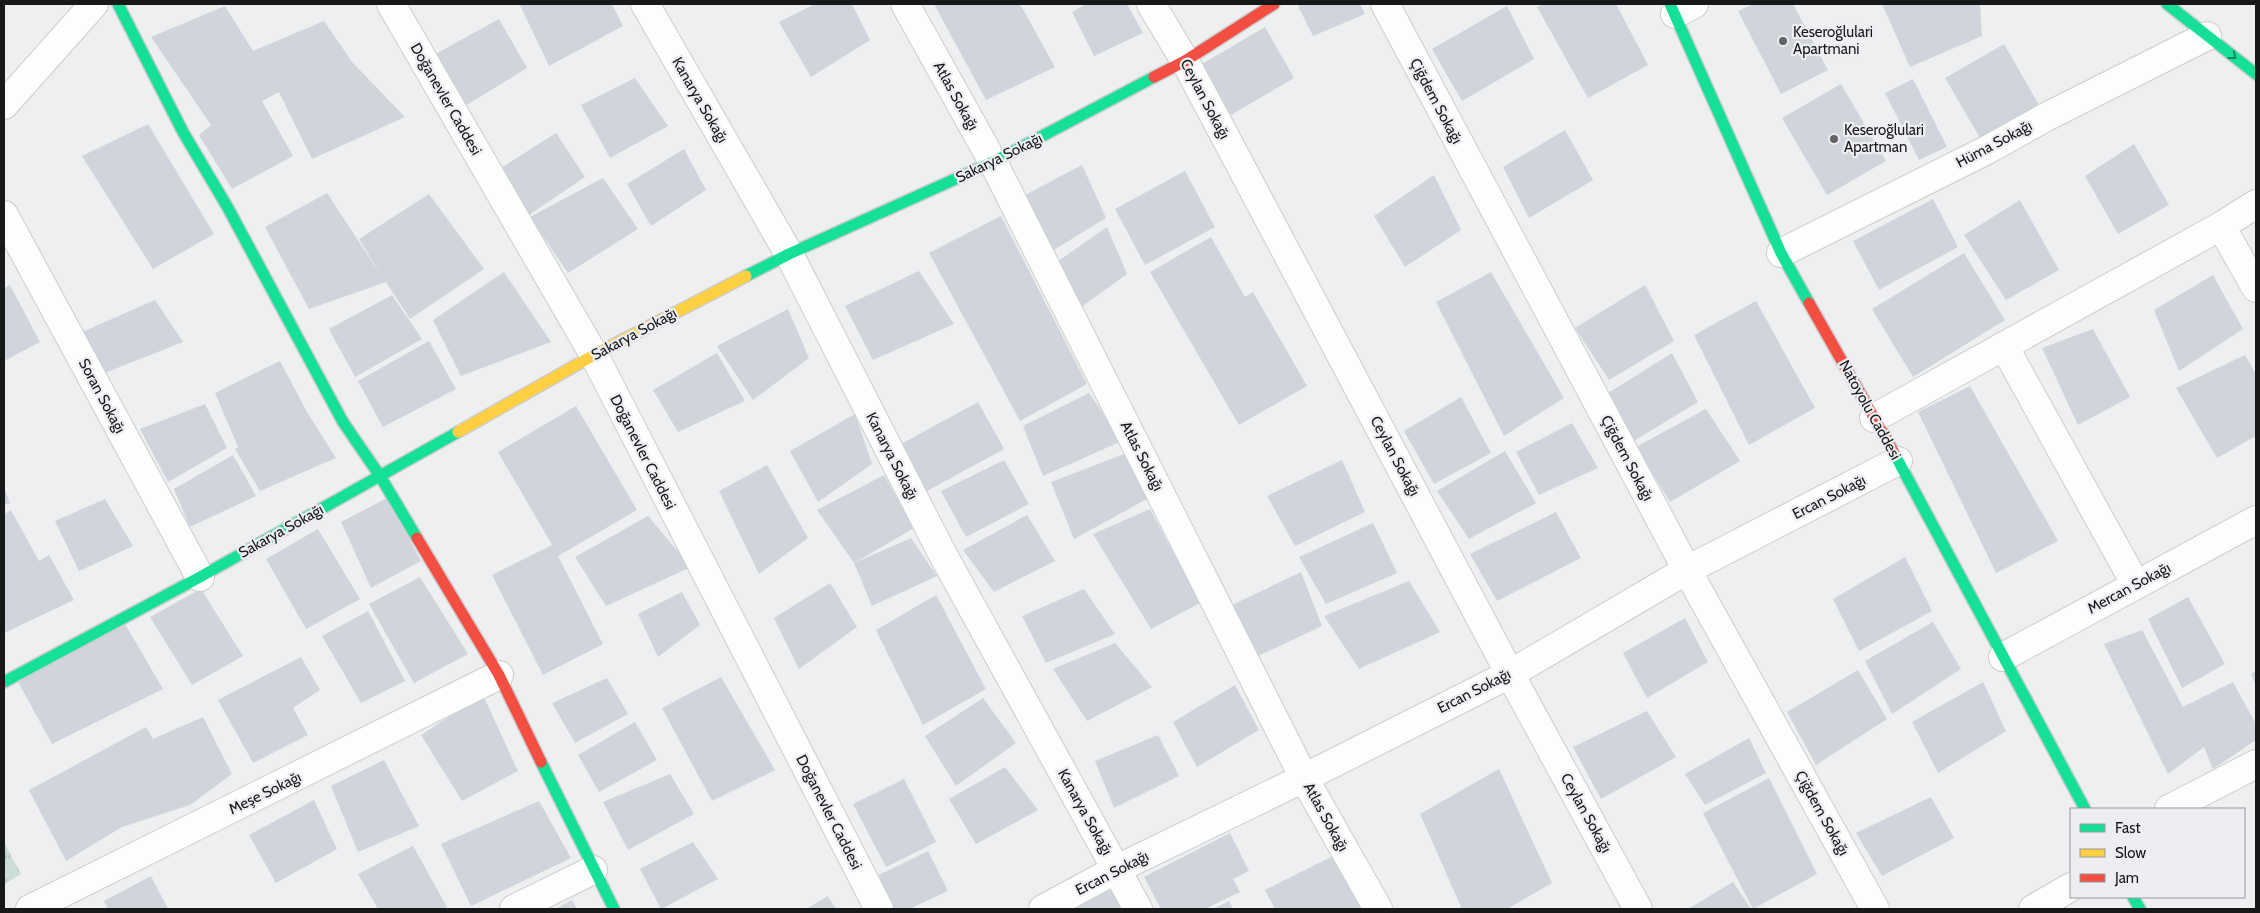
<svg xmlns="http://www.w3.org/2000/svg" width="2260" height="913" viewBox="0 0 2260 913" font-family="Cabin,sans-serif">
<defs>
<pattern id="park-tufts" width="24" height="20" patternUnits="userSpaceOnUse" patternTransform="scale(1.25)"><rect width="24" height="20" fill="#ccdfd7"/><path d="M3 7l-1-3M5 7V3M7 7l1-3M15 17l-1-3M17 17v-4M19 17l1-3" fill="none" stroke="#aebfb8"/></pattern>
</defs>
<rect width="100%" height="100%" fill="#eeeff0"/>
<!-- park -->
<polygon fill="url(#park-tufts)" points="4,842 21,874 4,884"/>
<!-- building -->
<g fill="#d2d4db">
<polygon points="522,4 612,4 623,26 549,66 520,5"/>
<polygon points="815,4 852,4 870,40 811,77 779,22"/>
<polygon points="934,4 1020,4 1055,67 986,100"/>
<polygon points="1086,4 1127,4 1143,33 1094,56 1072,12"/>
<polygon points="1297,4 1360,4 1365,14 1313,36"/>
<polygon points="1543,4 1616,4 1648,65 1588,98 1537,7"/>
<polygon points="1753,4 1793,4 1828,70 1781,94 1738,11"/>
<polygon points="1882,4 1980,4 1982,36 1910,67"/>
<polygon points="225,6 253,51 324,21 352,62 405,117 312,159 279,92 262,101 293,156 232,189 199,135 211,125 151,37"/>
<polygon points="1507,6 1534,59 1462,101 1432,49"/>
<polygon points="499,19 527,68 460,109 432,56"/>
<polygon points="1265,27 1294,78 1231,115 1202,64"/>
<polygon points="2004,44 2046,117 1987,150 1945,78"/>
<polygon points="635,78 668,126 610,158 581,105"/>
<polygon points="1913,79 1947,147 1919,160 1885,93"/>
<polygon points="1841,84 1886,161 1827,195 1782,118"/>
<polygon points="148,124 214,234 153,269 82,156"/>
<polygon points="1565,130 1593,180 1529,218 1503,167"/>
<polygon points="556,133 585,177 529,215 496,171"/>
<polygon points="2134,144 2169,205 2118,234 2085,176"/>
<polygon points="684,149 706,190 651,226 627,184"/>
<polygon points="1082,165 1106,218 1052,251 1023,196"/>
<polygon points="1185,171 1215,227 1145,265 1115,209"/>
<polygon points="1434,175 1461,230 1405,267 1374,216"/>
<polygon points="603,178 638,229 568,273 530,217"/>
<polygon points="327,193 382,277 359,239 429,194 484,269 410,319 386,282 309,309 265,227"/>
<polygon points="1933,199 1958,247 1879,290 1853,241"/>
<polygon points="2020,200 2059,270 2006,300 1964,235"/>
<polygon points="1001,216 1087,384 1020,421 929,253"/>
<polygon points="1107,227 1127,274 1077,310 1057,262"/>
<polygon points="1211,237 1245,297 1253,292 1307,386 1239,425 1150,272"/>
<polygon points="1964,253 2005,320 1913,377 1872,309"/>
<polygon points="919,271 954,324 873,360 845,306"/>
<polygon points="504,272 551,342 461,376 433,320"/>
<polygon points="1491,272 1564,398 1504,436 1436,302"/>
<polygon points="2213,275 2243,329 2179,371 2154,310"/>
<polygon points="10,285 40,342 4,361 4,288"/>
<polygon points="1645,285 1674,341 1609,380 1575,328"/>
<polygon points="392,295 422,339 355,377 329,329"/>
<polygon points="155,300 183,342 102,374 80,333"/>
<polygon points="1756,301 1815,408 1749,445 1694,335"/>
<polygon points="788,309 809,358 753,400 717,346"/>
<polygon points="2093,329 2130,397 2078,425 2042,348"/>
<polygon points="429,341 456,389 383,427 358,381"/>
<polygon points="717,353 745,401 678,432 653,390"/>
<polygon points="1672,353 1698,402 1632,442 1605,395"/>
<polygon points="2245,355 2256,374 2256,436 2217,458 2176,388"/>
<polygon points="280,361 307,412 336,458 260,491 235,449 238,447 215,393"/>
<polygon points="1970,386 2058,541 1996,573 1918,412"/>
<polygon points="1089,393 1122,441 1043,476 1023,426"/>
<polygon points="1461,397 1491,453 1434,484 1404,431"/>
<polygon points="978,402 1004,449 925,492 901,444"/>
<polygon points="205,404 227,448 168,482 140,429"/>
<polygon points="576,406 637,510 558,556 603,644 543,675 492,575 552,545 498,452"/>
<polygon points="1706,409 1740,461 1670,502 1636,447"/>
<polygon points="855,414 872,464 818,502 790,451"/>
<polygon points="1572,423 1598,468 1539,495 1516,452"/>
<polygon points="1505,451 1536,503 1469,539 1437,491"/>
<polygon points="1127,453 1147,499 1074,539 1051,482"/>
<polygon points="233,455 256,496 190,527 174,489"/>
<polygon points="1004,460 1029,504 966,537 941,491"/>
<polygon points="1342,460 1365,512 1295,546 1267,496"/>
<polygon points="767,465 808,538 759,574 719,491"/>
<polygon points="884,475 914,528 854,563 817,510"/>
<polygon points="4,488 10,503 4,505"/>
<polygon points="387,498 421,561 371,588 341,522"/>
<polygon points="105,499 133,546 79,571 55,521"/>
<polygon points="1150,509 1200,603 1151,629 1093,534"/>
<polygon points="11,510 39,561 49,555 74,600 4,633 4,514"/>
<polygon points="1556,512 1581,558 1497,601 1470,554"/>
<polygon points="1027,515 1055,561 994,592 963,550"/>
<polygon points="648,516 691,567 606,606 575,557"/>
<polygon points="1373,523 1397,573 1326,604 1299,557"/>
<polygon points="318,529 360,599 306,629 266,559"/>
<polygon points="911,538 937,576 872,606 854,563"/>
<polygon points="1905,557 1932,611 1859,651 1833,599"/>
<polygon points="1301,572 1322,626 1258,656 1230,606"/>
<polygon points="420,577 468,654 414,683 369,604"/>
<polygon points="1409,581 1440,632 1359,669 1324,616"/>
<polygon points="830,583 857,627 799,669 774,618"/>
<polygon points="201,589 243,656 192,685 150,617"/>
<polygon points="1084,589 1115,634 1046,663 1022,616"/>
<polygon points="682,592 700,625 658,657 638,614"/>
<polygon points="936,595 986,689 923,725 876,630"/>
<polygon points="2188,597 2225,664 2182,688 2148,619"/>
<polygon points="368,611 405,681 361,703 322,636"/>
<polygon points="1685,618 1708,662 1647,698 1623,653"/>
<polygon points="1933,622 1961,669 1892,714 1865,661"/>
<polygon points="125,624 163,689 52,744 17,680"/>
<polygon points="2142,630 2183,707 2233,682 2256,724 2256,740 2213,769 2204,747 2168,774 2104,644"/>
<polygon points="1115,643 1152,687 1087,721 1053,669"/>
<polygon points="301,657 320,690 293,708 308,735 253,763 218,700"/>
<polygon points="1858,670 1887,719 1816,765 1787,712"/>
<polygon points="2256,671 2256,686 2251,674"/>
<polygon points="721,677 775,770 712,801 662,708"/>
<polygon points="607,678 628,714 575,743 552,703"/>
<polygon points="1983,682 2006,731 1938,773 1912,722"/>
<polygon points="1235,685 1259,730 1197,767 1173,722"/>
<polygon points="483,695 518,771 462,801 421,735"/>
<polygon points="983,698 1016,743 956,786 925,736"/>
<polygon points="1647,711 1676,757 1601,799 1573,747"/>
<polygon points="203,717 232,774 190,805 122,827 66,861 29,790 146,727 153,739"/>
<polygon points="635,722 657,760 599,792 578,755"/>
<polygon points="1158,735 1179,776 1114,808 1095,761"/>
<polygon points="1749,738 1766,773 1705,805 1685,774"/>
<polygon points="384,760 419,826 358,852 331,786"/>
<polygon points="1005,767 1038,810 976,844 949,799"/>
<polygon points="1499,769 1552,883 1507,909 1462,909 1420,814"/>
<polygon points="670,774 694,814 628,850 603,802"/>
<polygon points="1769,778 1817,874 1753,909 1703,813"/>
<polygon points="904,779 936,842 886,867 853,804"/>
<polygon points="1931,797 1954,838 1882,876 1856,833"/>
<polygon points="314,800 337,849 276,883 249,835"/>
<polygon points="539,801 571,858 471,906 441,844"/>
<polygon points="1230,833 1249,871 1233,879 1240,892 1205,909 1161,909 1144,877"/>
<polygon points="693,842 718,879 661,909 640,869"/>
<polygon points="413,846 447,907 443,909 378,909 358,874"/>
<polygon points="928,851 948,891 909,909 894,909 877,876"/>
<polygon points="1341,852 1368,909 1275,909 1265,890"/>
<polygon points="151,876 168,909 108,909 104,901"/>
<polygon points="1733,882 1751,909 1688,909"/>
<polygon points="1113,884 1127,909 1067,909"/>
<polygon points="828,896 836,909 806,909"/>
<polygon points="572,900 577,909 556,909"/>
<polygon points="1229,901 1233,909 1213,909"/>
</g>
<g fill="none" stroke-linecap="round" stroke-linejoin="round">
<!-- street casing -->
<g stroke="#cccdce" stroke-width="30">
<g id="street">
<polyline points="391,4 594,355 879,909"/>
<polyline points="645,4 789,254 942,553 1138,909"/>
<polyline points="905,4 993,162 1304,778 1378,909"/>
<polyline points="1151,4 1185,61 1510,674 1638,909"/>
<polyline points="1385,4 1687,570 1875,909"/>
<polyline points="1675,14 1694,4"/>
<polyline points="4,105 94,4"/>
<polyline points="4,215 200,577"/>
<polyline points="2221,226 2256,288"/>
<polyline points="1781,253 1987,150 2046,117 2207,36"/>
<polyline points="2004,346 2136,585"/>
<polyline points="1874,418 2221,226 2256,204"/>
<polyline points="2003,657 2256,520"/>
<polyline points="2169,809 2256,764"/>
<polyline points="30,909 499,675"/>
<polyline points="514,909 593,870"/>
<polyline points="1043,909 1117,869 1304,778 1510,674 1687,570 1898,461"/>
<polyline points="2033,909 2071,887"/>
</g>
</g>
<!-- fast casing -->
<g stroke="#cccdce" stroke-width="14">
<g id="fast">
<polyline points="118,4 183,132 228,208 343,422 380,476 417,538"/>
<polyline points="1670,4 1781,253 1809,303"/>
<polyline points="2167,4 2256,74"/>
<polyline points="746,276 789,254 993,162 1154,77"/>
<polyline points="1894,453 2085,809"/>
<polyline points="4,682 200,577 458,432"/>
<polyline points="541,762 614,909"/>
<polyline points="2133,897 2140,909"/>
</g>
</g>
<!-- slow casing -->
<g stroke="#cccdce" stroke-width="14">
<polyline id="slow" points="458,432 594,355 746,276"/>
</g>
<!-- jam casing -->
<g stroke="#cccdce" stroke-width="14">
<g id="jam">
<polyline points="1154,77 1185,61 1274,4"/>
<polyline points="1809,303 1894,453"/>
<polyline points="417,538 499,675 541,762"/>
</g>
</g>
<!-- street -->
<use href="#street" stroke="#fcfdfd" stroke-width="28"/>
<!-- fast -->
<use href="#fast" stroke="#16e098" stroke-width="11"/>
<!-- slow -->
<use href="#slow" stroke="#ffcf43" stroke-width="11"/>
<!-- jam -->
<use href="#jam" stroke="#f24e42" stroke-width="11"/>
</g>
<!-- one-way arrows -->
<defs><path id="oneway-chevron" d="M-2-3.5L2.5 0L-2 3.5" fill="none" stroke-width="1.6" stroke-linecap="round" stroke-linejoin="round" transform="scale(1.25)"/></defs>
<use stroke="#16865f" href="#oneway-chevron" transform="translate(2233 56) rotate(38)"/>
<!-- markers -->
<g fill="#626364" stroke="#edeef1" stroke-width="2">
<circle cx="1783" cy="41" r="5"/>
<circle cx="1834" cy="139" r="5"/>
</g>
<g text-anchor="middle" stroke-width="4.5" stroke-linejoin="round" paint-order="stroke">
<!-- poi labels -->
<g font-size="15" fill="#171819" stroke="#edeef1" text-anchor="start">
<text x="1793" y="37">Keseroğlulari<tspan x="1793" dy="17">Apartmani</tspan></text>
<text x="1844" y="135">Keseroğlulari<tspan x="1844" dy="17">Apartman</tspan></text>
</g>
<!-- street labels -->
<g font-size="15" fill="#171819" stroke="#edeef1">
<text transform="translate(956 96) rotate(61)" y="5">Atlas Sokağı</text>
<text transform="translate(446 99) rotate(60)" y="5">Doğanevler Caddesi</text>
<text transform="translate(1205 99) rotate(62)" y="5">Ceylan Sokağı</text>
<text transform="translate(700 100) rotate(60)" y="5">Kanarya Sokağı</text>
<text transform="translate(1436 101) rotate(62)" y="5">Çiğdem Sokağı</text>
<text transform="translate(1994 144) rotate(-28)" y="5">Hüma Sokağı</text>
<text transform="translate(999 158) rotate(-26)" y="5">Sakarya Sokağı</text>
<text transform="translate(634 334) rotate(-28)" y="5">Sakarya Sokağı</text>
<text transform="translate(102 396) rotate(62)" y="5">Soran Sokağı</text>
<text transform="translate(1870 410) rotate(61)" y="5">Natoyolu Caddesi</text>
<text transform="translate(643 452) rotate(63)" y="5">Doğanevler Caddesi</text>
<text transform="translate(892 456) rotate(63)" y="5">Kanarya Sokağı</text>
<text transform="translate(1142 456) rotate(63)" y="5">Atlas Sokağı</text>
<text transform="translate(1395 456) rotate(62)" y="5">Ceylan Sokağı</text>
<text transform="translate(1627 458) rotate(62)" y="5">Çiğdem Sokağı</text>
<text transform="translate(1829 497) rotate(-27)" y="5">Ercan Sokağı</text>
<text transform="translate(281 531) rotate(-29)" y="5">Sakarya Sokağı</text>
<text transform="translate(2129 588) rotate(-28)" y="5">Mercan Sokağı</text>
<text transform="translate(1474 691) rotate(-27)" y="5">Ercan Sokağı</text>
<text transform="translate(265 793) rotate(-26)" y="5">Meşe Sokağı</text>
<text transform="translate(829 812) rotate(63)" y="5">Doğanevler Caddesi</text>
<text transform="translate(1085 812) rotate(61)" y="5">Kanarya Sokağı</text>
<text transform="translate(1586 813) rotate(61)" y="5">Ceylan Sokağı</text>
<text transform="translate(1822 813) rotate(61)" y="5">Çiğdem Sokağı</text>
<text transform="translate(1326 817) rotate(61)" y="5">Atlas Sokağı</text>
<text transform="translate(1112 873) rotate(-27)" y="5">Ercan Sokağı</text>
</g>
</g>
<!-- border -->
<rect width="2260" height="913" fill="none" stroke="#171819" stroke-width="10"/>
<!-- legend -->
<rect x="2070" y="808" width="175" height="90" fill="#edeef1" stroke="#97989b"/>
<rect x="2080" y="824" width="25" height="8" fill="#16e098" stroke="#97989b"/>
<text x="2115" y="833" font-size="15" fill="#171819">Fast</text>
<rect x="2080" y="849" width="25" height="8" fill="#ffcf43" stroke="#97989b"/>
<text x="2115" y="858" font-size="15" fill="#171819">Slow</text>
<rect x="2080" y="874" width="25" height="8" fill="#f24e42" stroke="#97989b"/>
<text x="2115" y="883" font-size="15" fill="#171819">Jam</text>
</svg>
